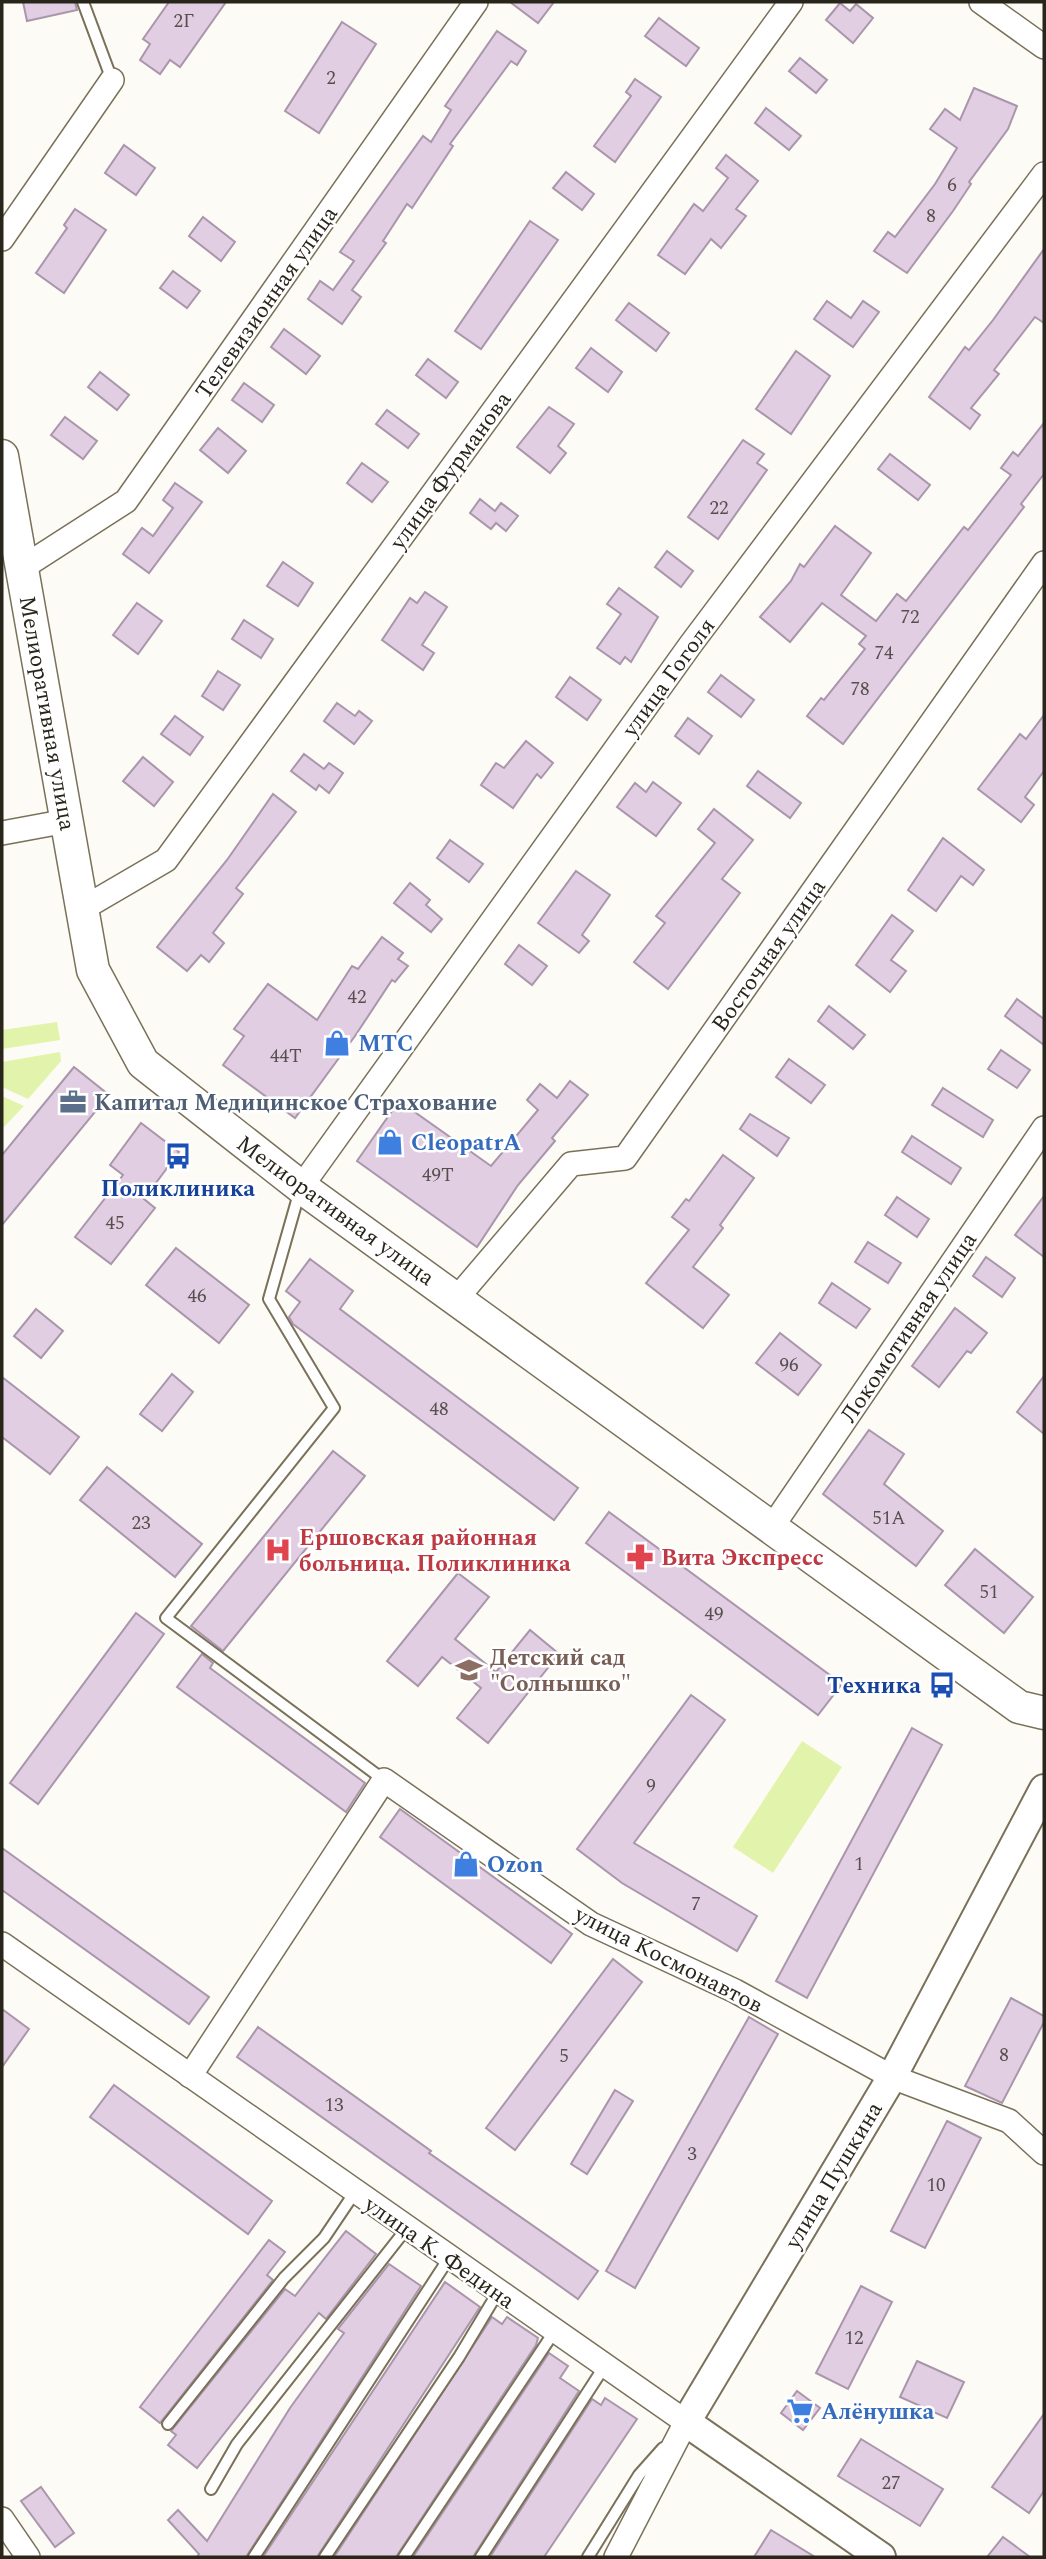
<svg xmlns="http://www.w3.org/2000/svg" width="1046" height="2559" viewBox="0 0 1046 2559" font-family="Spectral,serif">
<rect width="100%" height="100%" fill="#fdfbf6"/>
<!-- green -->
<g fill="#e2f3ac">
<polygon points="57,1022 60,1040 2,1049 2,1030"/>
<polygon points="60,1052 61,1061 28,1099 2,1087 2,1062"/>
<polygon points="2,1096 24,1106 2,1129"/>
<polygon points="802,1741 842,1767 773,1873 733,1847"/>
</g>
<!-- building -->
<g fill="#e2cee3" stroke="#aa96ab" stroke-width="2">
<polygon points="23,2 75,2 77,10 27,21"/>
<polygon points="169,2 226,2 180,67 170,60 160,74 140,60 150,44 143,39"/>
<polygon points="510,2 554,2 538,23"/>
<polygon points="840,3 850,11 856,4 873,18 853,43 826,20"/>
<polygon points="659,18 699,48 686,66 645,36"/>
<polygon points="342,22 376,44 319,133 285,111"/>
<polygon points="497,31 526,51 517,65 511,61 450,144 453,146 412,208 407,204 383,241 386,243 352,290 361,297 342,324 308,299 320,281 333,290 354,261 340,252 423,136 431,142 451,110 445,106"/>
<polygon points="800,58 827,80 816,93 789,71"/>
<polygon points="635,79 661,97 615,162 594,146 631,96 626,92"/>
<polygon points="974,88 1017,106 1008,129 969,182 971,184 953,211 907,273 874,251 888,232 895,237 935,184 957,148 930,129 945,109 960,120"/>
<polygon points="766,108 801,136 789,150 755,123"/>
<polygon points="124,145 155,168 136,195 105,173"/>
<polygon points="726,155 758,181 736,209 746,216 721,248 711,239 685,274 658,255 694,204 703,211 728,178 716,168"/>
<polygon points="566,172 594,194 582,210 553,188"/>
<polygon points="75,209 106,230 64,293 36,273 67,228 64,225"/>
<polygon points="203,217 235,242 221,261 189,236"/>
<polygon points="530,221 558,240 481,349 455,331"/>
<polygon points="1044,249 1044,323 1035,317 994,370 999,374 971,408 980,415 970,429 929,397 965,347 969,350 993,320"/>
<polygon points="173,271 200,291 187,308 160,288"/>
<polygon points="827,301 851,318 863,301 879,312 853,347 814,319"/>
<polygon points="629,303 669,333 656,351 616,320"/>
<polygon points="284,329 320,356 306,374 271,347"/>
<polygon points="591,348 622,372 608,392 576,368"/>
<polygon points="796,351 830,376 791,434 756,409"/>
<polygon points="428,359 458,382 446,398 416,375"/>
<polygon points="100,372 129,395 117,410 88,387"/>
<polygon points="244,383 274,405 262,422 232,400"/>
<polygon points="549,407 574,424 558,446 566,453 550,473 517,447"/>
<polygon points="387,410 419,434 408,448 376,424"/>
<polygon points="65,417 97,441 83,459 51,435"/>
<polygon points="1044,423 1044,474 1021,504 1024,507 843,744 807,716 821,698 824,700 865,649 859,644 866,636 822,603 790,642 760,617 791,581 800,564 804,567 835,526 871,553 841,595 876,621 897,594 906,601 964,527 968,530 1011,475 1001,468 1013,452 1018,456"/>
<polygon points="218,428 246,451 228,473 200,450"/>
<polygon points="743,440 764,454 757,463 767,470 718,539 688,517"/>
<polygon points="890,454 930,485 918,500 878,469"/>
<polygon points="362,463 388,482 372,502 347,483"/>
<polygon points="175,483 202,502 149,573 123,554 142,528 153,536 173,508 163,500"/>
<polygon points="480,499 495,511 501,503 518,516 506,531 496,523 491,529 470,513"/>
<polygon points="667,551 693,571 681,587 655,567"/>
<polygon points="283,562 313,583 298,606 267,586"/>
<polygon points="619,588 658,617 631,662 625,657 620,664 597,648 621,614 607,604"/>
<polygon points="425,592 447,607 422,645 434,653 423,670 382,640 410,598 417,603"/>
<polygon points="137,603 162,621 138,654 113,635"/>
<polygon points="244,620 273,639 261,658 232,639"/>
<polygon points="218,671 240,685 223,710 202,696"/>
<polygon points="721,675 754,700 741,717 708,692"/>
<polygon points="570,677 601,700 587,720 556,697"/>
<polygon points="337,703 355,716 359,711 372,721 354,744 324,721"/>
<polygon points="1044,715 1044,771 1025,797 1034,805 1021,822 978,789 1020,734 1026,739"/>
<polygon points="175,716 203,737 190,755 161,734"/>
<polygon points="688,718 712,736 699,754 675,736"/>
<polygon points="526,741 553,763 541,778 537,774 513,808 481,785 496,763 504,768"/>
<polygon points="304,754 324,769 329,763 343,773 329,793 319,785 316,790 291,771"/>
<polygon points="143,757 173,782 154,806 123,781"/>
<polygon points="758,771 801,803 790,818 747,786"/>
<polygon points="653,782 681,803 656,836 617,807 635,783 646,792"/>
<polygon points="273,794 296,812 236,888 243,894 213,933 224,943 209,962 201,955 187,971 157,947 227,860"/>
<polygon points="714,809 753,840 722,879 740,893 668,989 634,962 665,923 656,916 715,843 698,829"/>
<polygon points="943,838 984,870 973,885 961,876 936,911 908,890"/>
<polygon points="450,840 483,864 469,882 437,858"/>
<polygon points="576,871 610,895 582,935 589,941 579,953 538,923"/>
<polygon points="410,883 430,900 426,905 442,919 431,932 394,903"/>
<polygon points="892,915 913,931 891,960 906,971 890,992 856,965"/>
<polygon points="382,937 403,953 398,959 408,966 395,982 392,980 355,1036 295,1118 223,1065 244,1036 234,1029 268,984 317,1020 352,966 358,969"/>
<polygon points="519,945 547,966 532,985 505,964"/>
<polygon points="1017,999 1044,1019 1044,1045 1005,1016"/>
<polygon points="829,1006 865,1035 853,1049 818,1021"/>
<polygon points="1001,1050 1030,1070 1017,1088 988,1069"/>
<polygon points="789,1059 825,1085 811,1103 776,1077"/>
<polygon points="74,1067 109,1095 2,1225 2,1155"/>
<polygon points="570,1081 588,1095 552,1138 555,1141 518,1185 477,1247 357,1161 399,1101 491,1166 538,1110 527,1100 540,1084 557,1098"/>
<polygon points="943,1088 993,1120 983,1137 932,1105"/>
<polygon points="750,1114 789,1138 777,1156 740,1129"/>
<polygon points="141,1123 179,1152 144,1199 155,1208 111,1264 75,1237 123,1175 110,1165"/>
<polygon points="912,1136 961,1168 951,1184 902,1152"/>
<polygon points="723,1155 754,1178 720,1225 723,1228 693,1267 729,1295 703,1328 646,1283 689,1230 672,1217 686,1199 689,1201"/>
<polygon points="1044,1196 1044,1257 1015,1235"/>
<polygon points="897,1197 929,1219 917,1237 885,1215"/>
<polygon points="868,1242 901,1263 888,1283 855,1262"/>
<polygon points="176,1248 249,1305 219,1343 146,1285"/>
<polygon points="986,1257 1015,1278 1002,1297 973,1276"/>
<polygon points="310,1259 353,1291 340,1309 578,1488 554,1520 293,1324 289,1317 300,1302 286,1291"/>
<polygon points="832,1283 870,1309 856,1328 819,1303"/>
<polygon points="955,1308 987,1333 971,1353 967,1351 939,1387 912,1366"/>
<polygon points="36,1309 63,1331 41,1358 14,1336"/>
<polygon points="780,1333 821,1365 798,1395 756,1363"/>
<polygon points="172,1374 193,1392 162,1431 140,1414"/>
<polygon points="1044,1376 1044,1434 1017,1412"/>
<polygon points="2,1377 79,1437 50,1474 2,1437"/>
<polygon points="869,1430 904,1454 884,1484 943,1531 916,1566 823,1494"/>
<polygon points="333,1451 365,1476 223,1651 191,1626"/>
<polygon points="107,1467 202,1544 175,1577 80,1500"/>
<polygon points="609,1512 842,1684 818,1715 586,1543"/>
<polygon points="975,1549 1033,1597 1004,1633 945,1585"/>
<polygon points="458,1573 489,1597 455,1639 496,1672 530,1630 559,1654 488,1743 457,1718 481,1688 442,1657 418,1686 387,1661"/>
<polygon points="136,1613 164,1634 38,1804 10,1783"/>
<polygon points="202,1654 213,1663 210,1668 365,1783 346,1812 177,1687"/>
<polygon points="691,1695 725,1720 634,1843 757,1916 737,1951 622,1883 577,1849"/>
<polygon points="912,1728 942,1745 807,1998 776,1981"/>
<polygon points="400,1809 572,1934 551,1963 380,1837"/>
<polygon points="2,1848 209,1997 189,2024 2,1890"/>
<polygon points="613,1959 642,1982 515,2150 486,2128"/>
<polygon points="1011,1998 1044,2016 1044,2022 1002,2103 965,2086"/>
<polygon points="2,2009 29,2029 2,2067"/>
<polygon points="749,2017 778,2034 635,2288 606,2271"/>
<polygon points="258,2027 431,2151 429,2153 598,2271 578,2299 237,2057"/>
<polygon points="114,2085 272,2201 248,2234 90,2117"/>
<polygon points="615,2090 633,2101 587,2174 571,2164"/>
<polygon points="947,2121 981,2138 925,2248 891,2231"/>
<polygon points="346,2231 376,2254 326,2319 319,2313 197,2468 168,2445 176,2435 171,2431 285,2289 295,2296"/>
<polygon points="269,2240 285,2252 267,2275 273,2280 160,2423 140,2407"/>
<polygon points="389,2264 421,2286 246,2557 197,2557 199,2554 168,2520 178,2510 207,2541 290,2408 344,2333 338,2329"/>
<polygon points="445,2282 480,2307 317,2557 263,2557"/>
<polygon points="861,2286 892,2302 848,2389 816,2373"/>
<polygon points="492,2317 502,2324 507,2317 538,2338 536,2345 396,2557 334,2557"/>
<polygon points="549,2353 568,2366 560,2378 579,2391 473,2557 413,2557"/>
<polygon points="917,2361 964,2382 947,2418 900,2397"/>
<polygon points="797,2391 820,2408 803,2430 781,2413"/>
<polygon points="605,2398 637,2419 544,2557 490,2557 592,2399 601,2405"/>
<polygon points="1044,2414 1044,2491 1029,2513 992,2487"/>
<polygon points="861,2439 943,2489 920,2526 838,2476"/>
<polygon points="41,2487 74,2533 55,2547 21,2501"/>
<polygon points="771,2530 815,2557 754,2557"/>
<polygon points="1003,2537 1030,2557 987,2557"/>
</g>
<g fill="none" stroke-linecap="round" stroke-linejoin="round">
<!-- service casing -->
<g stroke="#7a7159" stroke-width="14">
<g id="service">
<polyline points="83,2 112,80"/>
<polyline points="300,1190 269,1299 334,1408 166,1618 384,1780"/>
<polyline points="168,2424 284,2278 324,2238 355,2192"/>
<polyline points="211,2489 237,2444 407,2228"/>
<polyline points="254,2557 449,2258"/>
<polyline points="325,2557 459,2357 498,2292"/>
<polyline points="404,2557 554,2332"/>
<polyline points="481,2557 604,2367"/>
<polyline points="588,2557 639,2475 663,2448"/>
</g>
</g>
<!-- minor casing -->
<g stroke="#7a7159" stroke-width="26">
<g id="minor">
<polyline points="981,2 1044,47"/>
<polyline points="2,239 112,80"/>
<polyline points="22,568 126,501 476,2"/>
<polyline points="2,833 67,821"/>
<polyline points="82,909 166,860 791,2"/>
<polyline points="301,1187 691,644 1044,174"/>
<polyline points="457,1298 571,1164 625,1158 1044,563"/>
<polyline points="772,1527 1044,1128"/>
<polyline points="2,1944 686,2422 616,2557"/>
<polyline points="190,2076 384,1780 591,1924 735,1991 892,2077 1009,2121 1044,2153"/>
<polyline points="2,2519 28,2557"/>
</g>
</g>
<!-- tertiary casing -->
<g stroke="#7a7159" stroke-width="32">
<polyline id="tertiary" points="881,2557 686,2422 892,2077 1044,1789"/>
</g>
<!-- secondary casing -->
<g stroke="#7a7159" stroke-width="35">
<polyline id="secondary" points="2,456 93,970 143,1063 301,1187 1019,1707 1044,1713"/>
</g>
<!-- service -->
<use href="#service" stroke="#fff" stroke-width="10"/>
<!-- minor -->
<use href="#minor" stroke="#fff" stroke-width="23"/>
<!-- tertiary -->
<use href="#tertiary" stroke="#fff" stroke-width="28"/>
<!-- secondary -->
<use href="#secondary" stroke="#fff" stroke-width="32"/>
</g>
<!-- icons -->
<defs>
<g id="shop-bare" transform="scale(2.1)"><path d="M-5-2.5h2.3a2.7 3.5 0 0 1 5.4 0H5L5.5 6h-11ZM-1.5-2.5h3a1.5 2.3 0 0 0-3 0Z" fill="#3f7fe0" stroke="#fff" stroke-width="2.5" paint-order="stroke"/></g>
<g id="office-bare" transform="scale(2.1)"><path d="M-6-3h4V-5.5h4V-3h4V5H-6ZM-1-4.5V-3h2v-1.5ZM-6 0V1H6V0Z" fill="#5c6f8a" stroke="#fff" stroke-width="2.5" paint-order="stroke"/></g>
<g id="bus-bare" transform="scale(2.1)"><path d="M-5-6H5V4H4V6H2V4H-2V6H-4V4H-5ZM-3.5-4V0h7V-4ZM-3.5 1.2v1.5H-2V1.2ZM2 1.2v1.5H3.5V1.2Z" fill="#1a4fb4" stroke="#fff" stroke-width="2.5" paint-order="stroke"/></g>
<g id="hospital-bare" transform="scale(2.1)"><path d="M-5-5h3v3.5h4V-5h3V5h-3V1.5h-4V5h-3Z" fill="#e0444e" stroke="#fff" stroke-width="2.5" paint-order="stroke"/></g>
<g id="pharmacy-bare" transform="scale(2.1)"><path d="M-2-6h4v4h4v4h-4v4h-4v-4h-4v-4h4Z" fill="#e0444e" stroke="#fff" stroke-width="2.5" paint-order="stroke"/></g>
<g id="school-bare" transform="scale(2.1)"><path d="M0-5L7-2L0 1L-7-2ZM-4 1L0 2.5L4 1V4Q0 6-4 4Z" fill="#8d6e63" stroke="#fff" stroke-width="2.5" paint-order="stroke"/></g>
<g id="supermarket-bare" transform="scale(2.1)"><path d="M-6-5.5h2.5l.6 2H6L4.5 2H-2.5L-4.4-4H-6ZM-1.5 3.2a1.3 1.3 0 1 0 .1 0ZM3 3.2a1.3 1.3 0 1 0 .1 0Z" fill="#3f7fe0" stroke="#fff" stroke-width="2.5" paint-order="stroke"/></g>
</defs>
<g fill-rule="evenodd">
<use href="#shop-bare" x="337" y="1043"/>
<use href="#office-bare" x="73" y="1102"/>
<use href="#shop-bare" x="390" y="1142"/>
<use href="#bus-bare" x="178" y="1156"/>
<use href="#hospital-bare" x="278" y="1550"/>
<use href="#pharmacy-bare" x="640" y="1557"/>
<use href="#school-bare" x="469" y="1670"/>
<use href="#bus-bare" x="942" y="1685"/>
<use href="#shop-bare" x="466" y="1864"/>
<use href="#supermarket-bare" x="800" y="2411"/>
</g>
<g text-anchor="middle" stroke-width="5" stroke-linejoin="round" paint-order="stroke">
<!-- number labels -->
<g font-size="19" fill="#564f4d">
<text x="184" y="27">2Г</text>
<text x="331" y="84">2</text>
<text x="952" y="191">6</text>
<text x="931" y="222">8</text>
<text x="719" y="514">22</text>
<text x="910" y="623">72</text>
<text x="884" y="659">74</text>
<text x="860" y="695">78</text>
<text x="357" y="1003">42</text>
<text x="286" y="1062">44Т</text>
<text x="438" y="1181">49Т</text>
<text x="115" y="1229">45</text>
<text x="197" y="1302">46</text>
<text x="789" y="1371">96</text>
<text x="439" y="1415">48</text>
<text x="889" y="1524">51А</text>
<text x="141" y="1529">23</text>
<text x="989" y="1598">51</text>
<text x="714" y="1620">49</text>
<text x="651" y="1792">9</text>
<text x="859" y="1870">1</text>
<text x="696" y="1910">7</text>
<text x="1004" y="2061">8</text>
<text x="564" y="2062">5</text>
<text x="334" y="2111">13</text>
<text x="692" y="2160">3</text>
<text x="936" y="2191">10</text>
<text x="854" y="2344">12</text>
<text x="891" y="2489">27</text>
</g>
<!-- street labels -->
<g font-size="23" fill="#28251b" stroke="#fff">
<text transform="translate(266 302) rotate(-55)" y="8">Телевизионная улица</text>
<text transform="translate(450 470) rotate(-54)" y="8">улица Фурманова</text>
<text transform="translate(668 677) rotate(-54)" y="8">улица Гоголя</text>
<text transform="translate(48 713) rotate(80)" y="8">Мелиоративная улица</text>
<text transform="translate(768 955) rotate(-55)" y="8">Восточная улица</text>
<text transform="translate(336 1210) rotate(36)" y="8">Мелиоративная улица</text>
<text transform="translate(908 1327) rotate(-56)" y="8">Локомотивная улица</text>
<text transform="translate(669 1959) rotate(27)" y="8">улица Космонавтов</text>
<text transform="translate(833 2175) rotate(-59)" y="8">улица Пушкина</text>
<text transform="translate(440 2252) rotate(35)" y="8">улица К. Федина</text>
</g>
<!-- shop labels -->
<g font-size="23" font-weight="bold" fill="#366cbe" stroke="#fff" text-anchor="start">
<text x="358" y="1051">МТС</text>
<text x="411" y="1150">CleopatrA</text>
<text x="487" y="1872">Ozon</text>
<text x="821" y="2419">Алёнушка</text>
</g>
<!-- service labels -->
<g font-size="23" font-weight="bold" fill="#4e5e75" stroke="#fff" text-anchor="start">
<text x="94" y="1110">Капитал Медицинское Страхование</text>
</g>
<!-- transit labels -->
<g font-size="23" font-weight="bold" fill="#164399" stroke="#fff">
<text x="178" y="1196">Поликлиника</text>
<text x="921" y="1693" text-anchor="end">Техника</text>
</g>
<!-- health labels -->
<g font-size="23" font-weight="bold" fill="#be3a42" stroke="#fff" text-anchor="start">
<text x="299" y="1545">Ершовская районная<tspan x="299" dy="26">больница. Поликлиника</tspan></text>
<text x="661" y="1565">Вита Экспресс</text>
</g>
<!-- education labels -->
<g font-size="23" font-weight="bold" fill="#785e54" stroke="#fff" text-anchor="start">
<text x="490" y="1665">Детский сад<tspan x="490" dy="26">"Солнышко"</tspan></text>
</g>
</g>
<!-- border -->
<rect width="1046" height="2559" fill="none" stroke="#28251b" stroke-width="7"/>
</svg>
